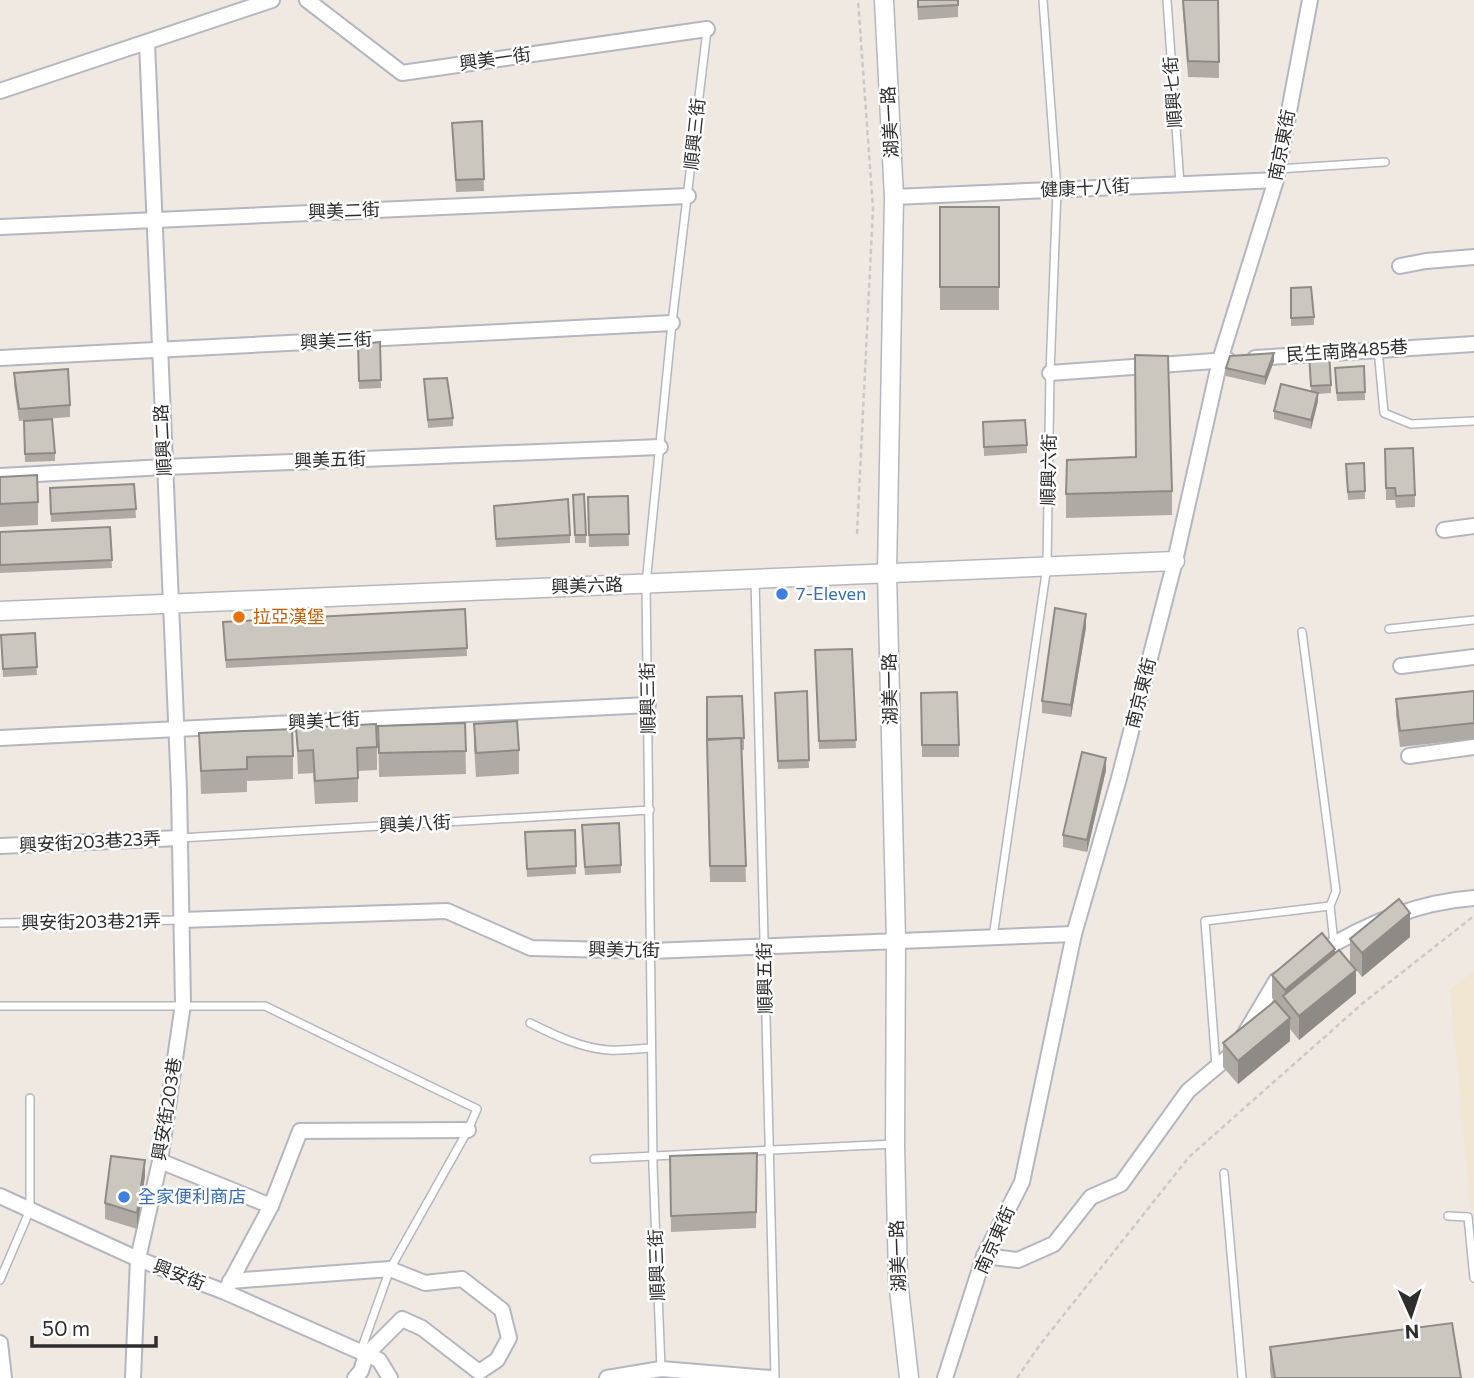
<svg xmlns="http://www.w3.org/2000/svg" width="1474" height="1378" viewBox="0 0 1474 1378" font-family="Commissioner,'Noto Sans TC',sans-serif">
<rect width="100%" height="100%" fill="#efe9e1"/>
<!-- education -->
<polygon fill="#f0e6d1" points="1474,971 1474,1209 1471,1210 1450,990"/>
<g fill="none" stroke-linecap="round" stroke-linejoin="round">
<!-- service casing -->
<g stroke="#b4b7c1" stroke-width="10">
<g id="service">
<polyline points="1167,0 1180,184"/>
<polyline points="1278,169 1385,162"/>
<polyline points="1378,349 1384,413 1411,424 1474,421"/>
<polyline points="755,580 775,1378"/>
<polyline points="1389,629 1474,620"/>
<polyline points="1302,632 1336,891 1330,906 1334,943"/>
<polyline points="180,838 650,810"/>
<polyline points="0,923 181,920"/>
<polyline points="993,937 1047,566 1050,373 1057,190 1043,0"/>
<polyline points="0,1006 265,1006 477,1109 468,1130 390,1269 360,1353"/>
<path d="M530,1023c24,12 51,25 78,27 14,1 29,-1 43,-2"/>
<polyline points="1216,1066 1205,921 1330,906"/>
<polyline points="594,1159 894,1144"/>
<polyline points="1224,1173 1242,1378"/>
<polyline points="1448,1216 1468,1217 1474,1278"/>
<polyline points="0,1280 30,1210 30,1098"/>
<polyline points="661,1369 653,1166 646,584 672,323 707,30"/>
</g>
</g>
<!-- minor casing -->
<g stroke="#b4b7c1" stroke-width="18">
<g id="minor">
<polyline points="307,0 402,73 707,29"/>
<polyline points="0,91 272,0"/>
<polyline points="894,197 1276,180"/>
<polyline points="0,227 688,196"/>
<polyline points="1400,266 1426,261 1474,257"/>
<polyline points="0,358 672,323"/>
<polyline points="1255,358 1474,344"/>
<polyline points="1050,373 1228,360"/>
<polyline points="0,476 165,467 660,447"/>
<polyline points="1444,530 1474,526"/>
<polyline points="1401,666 1474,657"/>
<polyline points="0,738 648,705"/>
<polyline points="1409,756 1474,747"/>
<polyline points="0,846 180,838"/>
<polyline points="182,920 447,911 531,948 651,951 1074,934"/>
<path d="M1316,955c47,-30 102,-53 158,-57"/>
<polyline points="160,1161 271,1206"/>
<polyline points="0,1196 138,1259 225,1292 379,1360 390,1378"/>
<polyline points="984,1256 1018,1260 1054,1244 1091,1197 1121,1184 1188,1091 1234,1052 1276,981 1284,976"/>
<polyline points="230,1281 390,1269 425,1283 462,1279 502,1310 509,1338 497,1360 479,1372 422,1328 402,1319 366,1355 361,1371 355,1378"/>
<polyline points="227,1288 271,1206 300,1131 468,1130"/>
<polyline points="0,1343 4,1378"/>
<polyline points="133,1378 138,1259 160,1161 183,1004 179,790 147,43"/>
<polyline points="607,1378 661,1369 771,1378"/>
<polyline points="945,1378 984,1256 1022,1182 1074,934 1118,782 1175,561 1220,360 1276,180 1310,0"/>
</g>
</g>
<!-- tertiary casing -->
<g stroke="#b4b7c1" stroke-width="21">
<g id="tertiary">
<polyline points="884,0 894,197 887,573 896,940 895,1144 898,1280 909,1378"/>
<polyline points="0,611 1175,561"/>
</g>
</g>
<!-- path -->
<g stroke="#c9c9c9" stroke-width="2.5" stroke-dasharray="5 3.5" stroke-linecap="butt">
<polyline points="857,534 873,209 858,0"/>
<polyline points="1017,1378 1039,1346 1189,1157 1363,1003 1474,916"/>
</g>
<!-- service -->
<use href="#service" stroke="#fff" stroke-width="7"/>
<!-- minor -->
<use href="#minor" stroke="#fff" stroke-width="14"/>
<!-- tertiary -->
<use href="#tertiary" stroke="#fff" stroke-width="18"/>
</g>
<!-- wall -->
<g fill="#afaba4">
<polygon points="917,0 958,0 958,17 918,20"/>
<polygon points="1182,0 1218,0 1219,78 1188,77"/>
<polygon points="482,121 484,191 456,192 452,123"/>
<rect x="940" y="207" width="59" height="103"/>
<polygon points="1291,288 1314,317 1314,325 1291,326"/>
<polygon points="380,342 381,388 359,389 358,344"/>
<polygon points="1309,354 1331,385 1331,393 1318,394 1318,401 1311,429 1274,419 1274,411 1311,391"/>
<polygon points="1274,361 1265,385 1226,376 1226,368"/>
<polygon points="1364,366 1365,400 1337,401 1335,376"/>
<polygon points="14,373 70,405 70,417 19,421 14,385"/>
<polygon points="424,379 453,418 453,426 428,428"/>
<polygon points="24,421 55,453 55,461 25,462"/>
<polygon points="983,422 1027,445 1027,453 984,456"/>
<polygon points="1385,449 1415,495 1415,507 1396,508 1395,500 1386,500"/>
<polygon points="1364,463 1365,499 1348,500 1346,472"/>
<polygon points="0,477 38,502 38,525 0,527"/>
<polygon points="134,484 136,518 51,522 50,488"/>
<polygon points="1172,491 1172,515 1066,518 1066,494"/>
<polygon points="628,496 629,546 589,547 588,497"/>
<polygon points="573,503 586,535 586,543 575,543"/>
<polygon points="494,506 570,535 570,543 496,547"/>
<polygon points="110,527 112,568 0,573 0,532"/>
<polygon points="465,609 467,656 226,668 223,630"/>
<polygon points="1086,627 1071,717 1042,713 1042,701"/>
<polygon points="35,633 37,675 3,677 1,635"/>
<polygon points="852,649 856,748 819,749 815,650"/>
<polygon points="807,691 809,768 778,769 775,693"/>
<polygon points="1474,691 1474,739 1400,747 1396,715 1396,699"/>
<polygon points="921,693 959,745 959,757 922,757"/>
<polygon points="707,697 744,738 744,750 742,750 746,882 710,882 707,751"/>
<polygon points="465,723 466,774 379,777 378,726"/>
<polygon points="474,724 519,750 519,774 476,777 474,747"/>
<polygon points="296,728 377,747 377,770 358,771 358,802 315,804 313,773 298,774"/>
<polygon points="199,733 293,756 293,779 247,781 247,792 201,794"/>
<polygon points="1106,770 1087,852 1063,847 1063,835"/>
<polygon points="575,830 576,874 527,877 525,832"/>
<polygon points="582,833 621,865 621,873 585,875"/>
<polygon points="1410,937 1362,977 1350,962 1350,939"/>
<polygon points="1272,975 1356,993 1299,1040 1290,1029 1290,1041 1238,1084 1223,1067 1223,1043 1275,1001 1272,998"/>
<polygon points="757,1153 756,1228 671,1232 670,1156"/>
<polygon points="145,1176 137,1229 105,1219 105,1203"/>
<polygon points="1270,1347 1461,1378 1271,1378 1270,1371"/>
</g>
<!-- shaded-wall -->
<g fill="#8e8b86">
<polygon points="1274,353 1274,361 1265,385 1265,377"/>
<polygon points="1318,393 1318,401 1311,429 1311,420"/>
<polygon points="1086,614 1086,627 1071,717 1071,705"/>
<polygon points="1106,758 1106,770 1087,852 1087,840"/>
<polygon points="1410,913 1410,937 1362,977 1362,953"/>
<polygon points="1335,949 1335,973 1285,1000 1285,990"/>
<polygon points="1356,970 1356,993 1299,1040 1299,1016"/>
<polygon points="1290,1018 1290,1041 1238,1084 1238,1061"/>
<polygon points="145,1160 145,1176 137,1229 137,1213"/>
</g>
<!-- building -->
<g fill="#cbc7bf" stroke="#8e8b86" stroke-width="2">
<polygon points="918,0 958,0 958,5 918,7"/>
<polygon points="1183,0 1218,0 1219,62 1188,61"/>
<polygon points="482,121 484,179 456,180 452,123"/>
<rect x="940" y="207" width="59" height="80"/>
<polygon points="1311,287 1314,317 1291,318 1291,288"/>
<polygon points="380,342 381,380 359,381 358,344"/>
<polygon points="1329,352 1331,385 1311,386 1309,354"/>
<polygon points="1274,353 1265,377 1226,368 1230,356"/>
<polygon points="1135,355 1168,356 1172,491 1066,494 1067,460 1136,457"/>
<polygon points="1364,366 1365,392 1337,393 1335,368"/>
<polygon points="68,369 70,405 19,409 14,373"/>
<polygon points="447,378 453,418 428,420 424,379"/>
<polygon points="1281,384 1318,393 1311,420 1274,411"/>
<polygon points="52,419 55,453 25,454 24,421"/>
<polygon points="1025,420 1027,445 984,447 983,422"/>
<polygon points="1413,448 1415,495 1396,496 1395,488 1386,488 1385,449"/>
<polygon points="1364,463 1365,491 1348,492 1346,464"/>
<polygon points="37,475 38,502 0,504 0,477"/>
<polygon points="134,484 136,509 51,514 50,488"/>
<polygon points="584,494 586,535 575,535 573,495"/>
<polygon points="628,496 629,534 589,535 588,497"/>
<polygon points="568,499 570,535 496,539 494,506"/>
<polygon points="110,527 112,560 0,565 0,532"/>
<polygon points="1055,608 1086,614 1071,705 1042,701"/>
<polygon points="465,609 467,648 226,660 223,622"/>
<polygon points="35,633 37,667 3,669 1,635"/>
<polygon points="852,649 856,740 819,741 815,650"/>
<polygon points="807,691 809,760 778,761 775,693"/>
<polygon points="1474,691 1474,723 1400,731 1396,699"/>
<polygon points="957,692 959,745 922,745 921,693"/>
<polygon points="742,696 744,738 707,739 707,697"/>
<polygon points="517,721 519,750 476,753 474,724"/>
<polygon points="465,723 466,751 379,753 378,726"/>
<polygon points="376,724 377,747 357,748 358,778 315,781 313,750 298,751 296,728"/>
<polygon points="292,729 293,756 247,757 247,769 201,771 199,733"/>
<polygon points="741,738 746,866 710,866 707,740"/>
<polygon points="1082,752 1106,758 1087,840 1063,835"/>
<polygon points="619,823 621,865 585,867 582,825"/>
<polygon points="575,830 576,866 527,869 525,832"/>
<polygon points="1399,899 1410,913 1362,953 1350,939"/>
<polygon points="1322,933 1335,949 1285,990 1272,975"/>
<polygon points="1339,950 1356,970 1299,1016 1283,996"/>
<polygon points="1275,1001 1290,1018 1238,1061 1223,1043"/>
<polygon points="757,1153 756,1212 671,1216 670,1156"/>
<polygon points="111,1156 145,1160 137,1213 105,1203"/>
<polygon points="1452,1323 1461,1378 1275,1378 1270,1347"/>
</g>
<!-- markers -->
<g fill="#3f7fe0" stroke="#fff" stroke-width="2.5">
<circle cx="782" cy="594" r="7"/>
<circle cx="124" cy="1197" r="7"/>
</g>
<circle fill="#e8710a" stroke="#fff" stroke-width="2.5" cx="239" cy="617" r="7"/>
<g text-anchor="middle" stroke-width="5" stroke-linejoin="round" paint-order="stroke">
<!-- street labels -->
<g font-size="18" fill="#2e2e2e" stroke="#fff">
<text transform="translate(495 59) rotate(-8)" y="6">興美一街</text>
<text transform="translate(1173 92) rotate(-94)" y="6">順興七街</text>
<text transform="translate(890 122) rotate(-93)" y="6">湖美一路</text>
<text transform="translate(695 134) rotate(-84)" y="6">順興三街</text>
<text transform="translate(1282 145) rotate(-79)" y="6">南京東街</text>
<text transform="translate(1085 188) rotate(-3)" y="6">健康十八街</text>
<text transform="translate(344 211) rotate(-2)" y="6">興美二街</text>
<text transform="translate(336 341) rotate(-3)" y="6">興美三街</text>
<text transform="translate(1347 351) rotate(-4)" y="6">民生南路485巷</text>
<text transform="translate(163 440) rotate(-93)" y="6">順興二路</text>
<text transform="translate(330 460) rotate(-2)" y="6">興美五街</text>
<text transform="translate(1049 470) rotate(-89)" y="6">順興六街</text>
<text transform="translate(587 586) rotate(-2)" y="6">興美六路</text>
<text transform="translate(890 689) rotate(-91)" y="6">湖美一路</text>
<text transform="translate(1141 693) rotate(-76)" y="6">南京東街</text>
<text transform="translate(648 698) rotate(-91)" y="6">順興三街</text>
<text transform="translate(324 721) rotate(-3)" y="6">興美七街</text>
<text transform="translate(415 824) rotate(-3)" y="6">興美八街</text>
<text transform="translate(90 842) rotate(-3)" y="6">興安街203巷23弄</text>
<text transform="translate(91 922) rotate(-1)" y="6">興安街203巷21弄</text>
<text transform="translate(624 950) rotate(1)" y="6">興美九街</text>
<text transform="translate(765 978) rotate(-91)" y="6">順興五街</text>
<text transform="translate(167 1109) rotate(-81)" y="6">興安街203巷</text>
<text transform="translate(995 1240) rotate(-66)" y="6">南京東街</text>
<text transform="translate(898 1256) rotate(-92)" y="6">湖美一路</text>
<text transform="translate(657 1265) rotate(-92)" y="6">順興三街</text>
<text transform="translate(179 1275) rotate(21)" y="6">興安街</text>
</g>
<!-- shop labels -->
<g font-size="18" fill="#366cbe" stroke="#fff" text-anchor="start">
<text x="796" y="600">7-Eleven</text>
<text x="138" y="1203">全家便利商店</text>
</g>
<!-- food labels -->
<g font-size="18" fill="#c56008" stroke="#fff" text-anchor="start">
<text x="253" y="623">拉亞漢堡</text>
</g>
</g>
<!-- north arrow -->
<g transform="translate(1411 1315) rotate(177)" stroke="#ffffff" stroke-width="5" paint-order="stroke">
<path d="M0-5L12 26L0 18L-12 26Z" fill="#2e2e2e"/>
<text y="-10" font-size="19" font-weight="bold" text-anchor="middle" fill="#2e2e2e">N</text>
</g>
<!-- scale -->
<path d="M32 1336v10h124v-10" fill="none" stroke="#2e2e2e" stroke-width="3.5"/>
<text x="42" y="1336" font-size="21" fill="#2e2e2e" stroke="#ffffff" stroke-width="5" paint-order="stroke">50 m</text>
</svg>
